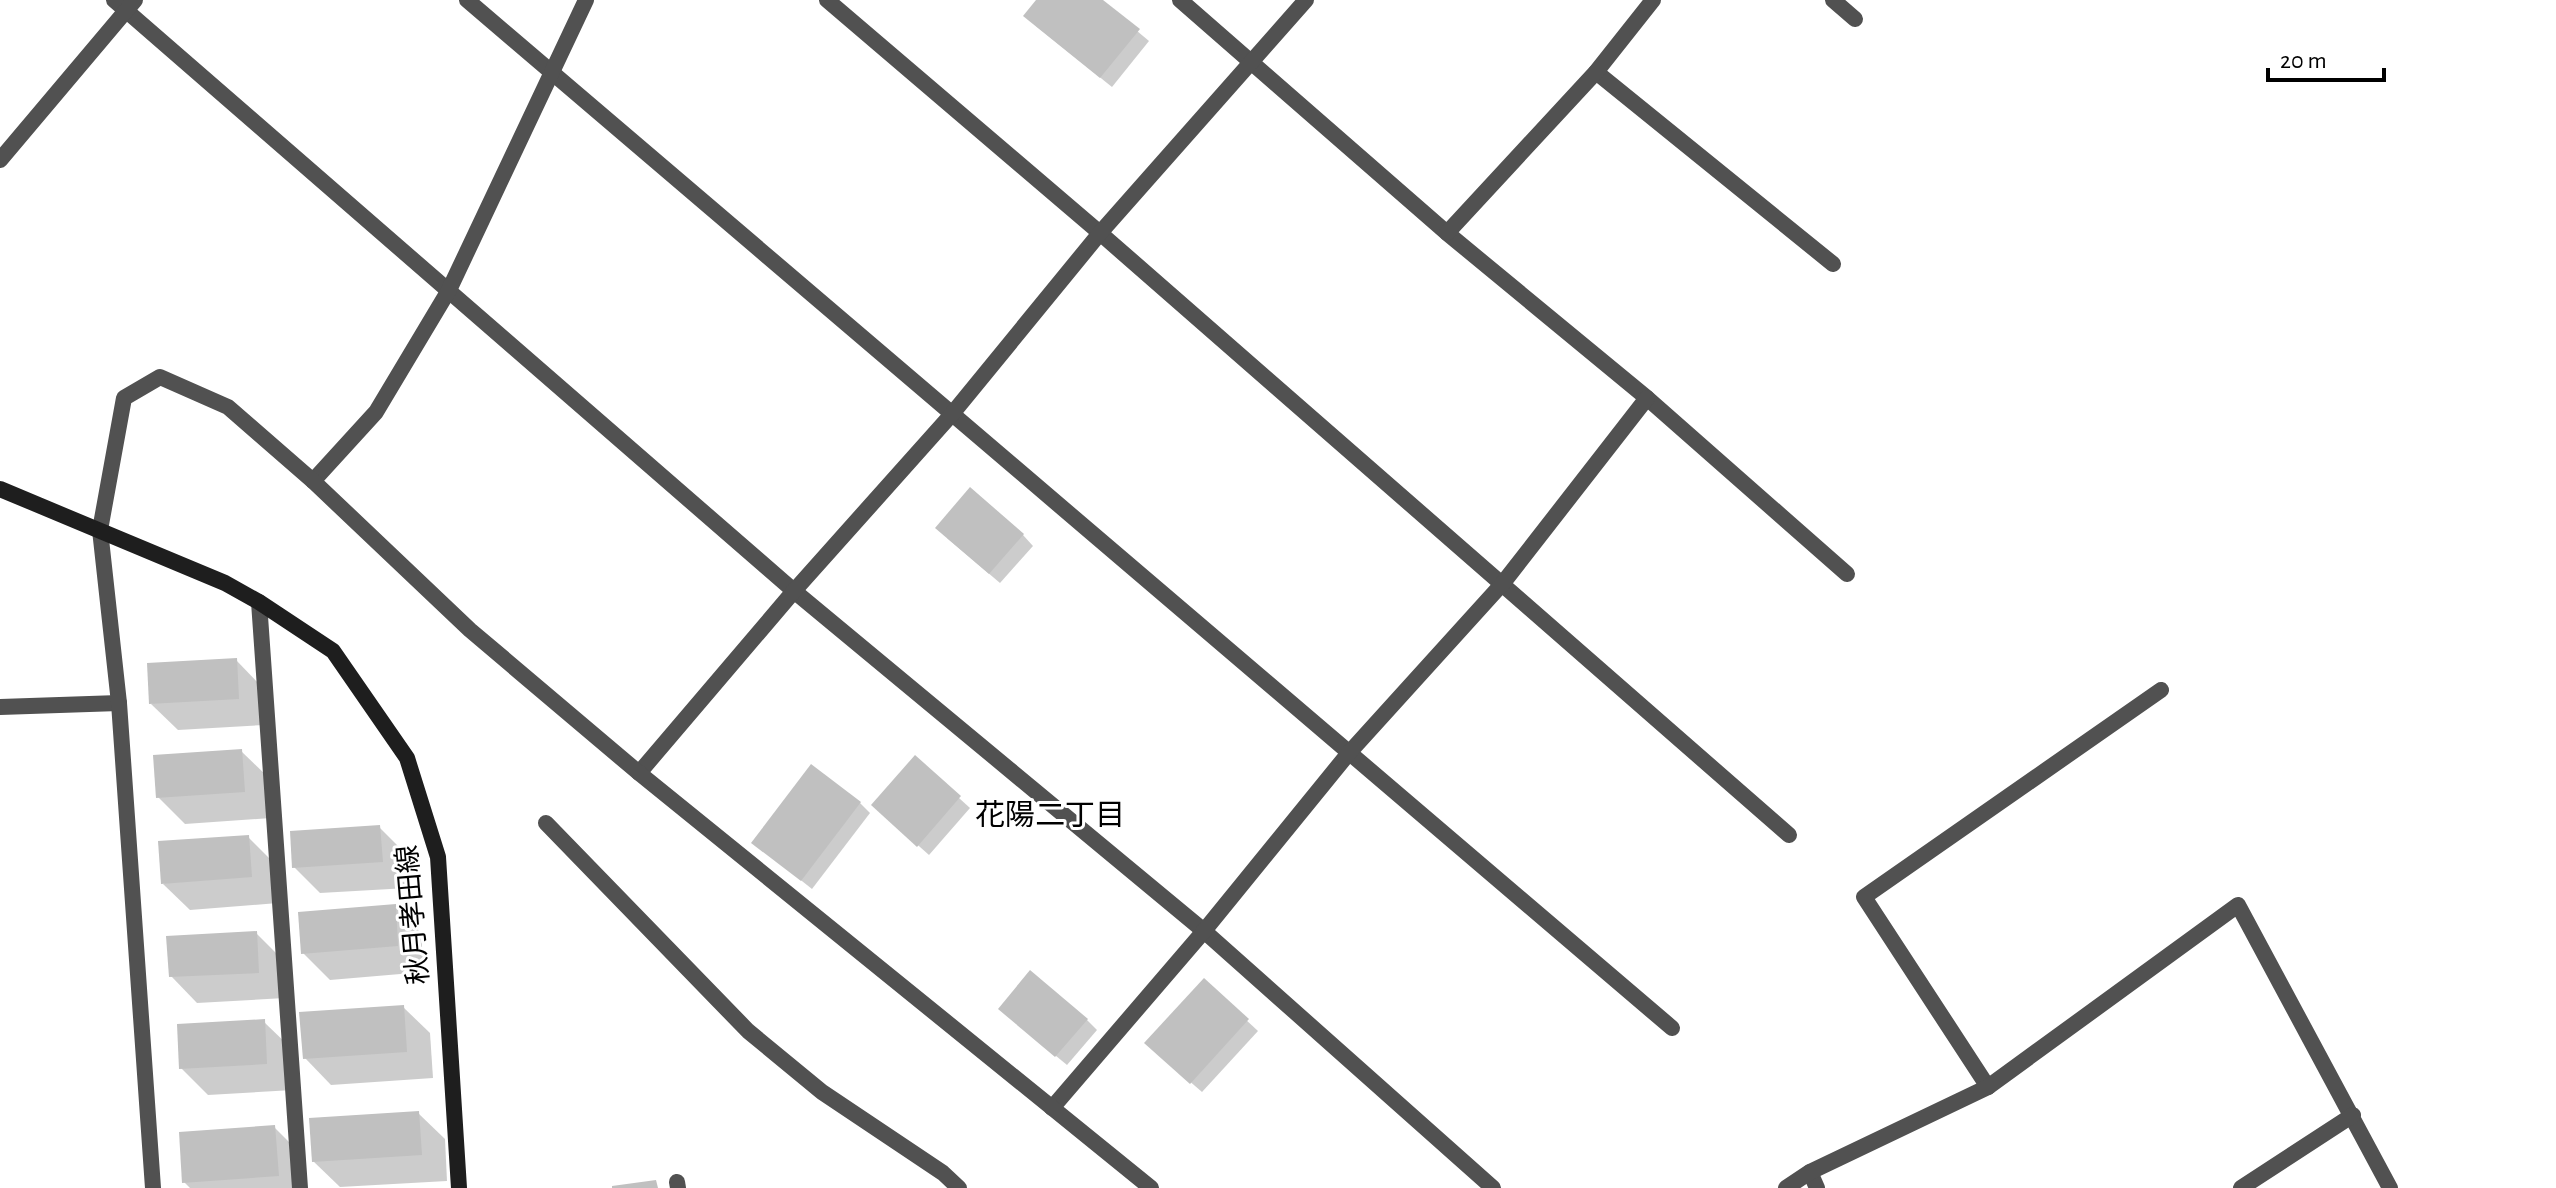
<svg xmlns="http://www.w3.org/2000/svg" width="2556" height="1188" viewBox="0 0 2556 1188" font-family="'Alegreya Sans','Noto Sans JP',sans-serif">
<rect width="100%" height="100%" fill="#fff"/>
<!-- shadow -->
<g fill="#0003">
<polygon points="1039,0 1100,0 1149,41 1112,87 1036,26"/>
<polygon points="1023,535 1033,546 1000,583 947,538"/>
<polygon points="236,660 262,687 264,725 178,730 151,704"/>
<polygon points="241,751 268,777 271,818 185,824 158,797"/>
<polygon points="915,758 970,808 929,855 884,815"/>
<polygon points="860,803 870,813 812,889 754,843"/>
<polygon points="379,827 406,854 408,888 320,893 294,867"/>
<polygon points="248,837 275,864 278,903 190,910 163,884"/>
<polygon points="395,906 421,933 424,972 330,980 303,953"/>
<polygon points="256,933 283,960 285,998 197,1003 171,976"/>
<polygon points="1204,981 1258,1031 1202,1092 1157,1053"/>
<polygon points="403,1007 430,1033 433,1078 331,1085 305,1058"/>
<polygon points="1011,1019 1087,1020 1097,1030 1067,1065"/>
<polygon points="264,1022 291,1048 293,1090 208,1095 181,1068"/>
<polygon points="418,1113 445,1139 447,1181 340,1187 313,1161"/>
<polygon points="274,1127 301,1154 303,1188 190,1188 184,1182"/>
</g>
<!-- building -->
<g fill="#c0c0c0">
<polygon points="1036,0 1103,0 1140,29 1100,78 1023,16"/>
<polygon points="970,487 1024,534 989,574 935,528"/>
<polygon points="237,658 239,699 149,704 147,663"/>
<polygon points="242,749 245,792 156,798 153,755"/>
<polygon points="915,755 961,796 917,847 871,805"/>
<polygon points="811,764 861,802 801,881 751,843"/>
<polygon points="380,825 383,862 292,868 290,831"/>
<polygon points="249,835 252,877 161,884 158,841"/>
<polygon points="396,904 398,946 301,954 298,912"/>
<polygon points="257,931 259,973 169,977 166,936"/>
<polygon points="1030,970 1088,1019 1055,1057 998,1009"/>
<polygon points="1204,978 1249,1019 1190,1084 1144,1043"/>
<polygon points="404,1005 407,1052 303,1059 299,1012"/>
<polygon points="265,1019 267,1064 179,1069 177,1024"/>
<polygon points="419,1111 422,1155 312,1162 309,1118"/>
<polygon points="275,1125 279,1176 182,1183 179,1132"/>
<polygon points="656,1180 658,1188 612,1188 612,1186"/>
</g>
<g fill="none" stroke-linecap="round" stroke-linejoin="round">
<!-- street -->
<g stroke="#515151" stroke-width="16">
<polyline points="114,0 794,591 1204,931 1493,1188"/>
<polyline points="467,0 1672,1028"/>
<polyline points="827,0 1100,233 1789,835"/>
<polyline points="1180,0 1447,233 1647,398 1847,574"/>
<polyline points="1833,0 1855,19"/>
<polyline points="1596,72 1833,264"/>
<polyline points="0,160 135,0"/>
<polyline points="1447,233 1596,72 1653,0"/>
<polyline points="313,481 376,412 449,290 586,0"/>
<polyline points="259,602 300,1188"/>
<polyline points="0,707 119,703"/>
<polyline points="639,773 794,591 952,414 1100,233 1306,0"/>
<polyline points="546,823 748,1031 822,1092 943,1173 959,1188"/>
<polyline points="1988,1087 1864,897 2161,690"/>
<polyline points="1052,1108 1204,931 1348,754 1503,583 1647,398"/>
<polyline points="1810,1172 1817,1188"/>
<polyline points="677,1182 678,1188"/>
<polyline points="153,1188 119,703 100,530 124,398 160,377 228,407 313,481 470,630 639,773 1151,1188"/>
<polyline points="1786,1188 1810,1172 1988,1087 2238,905 2390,1188"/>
<polyline points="2241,1188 2353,1115"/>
</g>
<!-- secondary -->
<polyline stroke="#1e1e1e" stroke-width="16" points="0,489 225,583 259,602 333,651 407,758 438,857 459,1188"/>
</g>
<g text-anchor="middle" stroke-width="6" stroke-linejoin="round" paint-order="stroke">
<!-- street labels -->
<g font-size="28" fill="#000" stroke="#fff">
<text transform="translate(412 915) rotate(-95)" y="10">秋月孝田線</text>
</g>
<!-- neighbourhood labels -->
<g font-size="30" fill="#000" stroke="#fff">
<text x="1050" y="825">花陽二丁目</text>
</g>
</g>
<!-- scale -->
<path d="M2268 68v12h116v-12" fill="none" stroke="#000000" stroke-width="4"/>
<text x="2280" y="68" font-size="24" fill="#000000" stroke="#ffffff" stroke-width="6" paint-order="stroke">20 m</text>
</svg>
